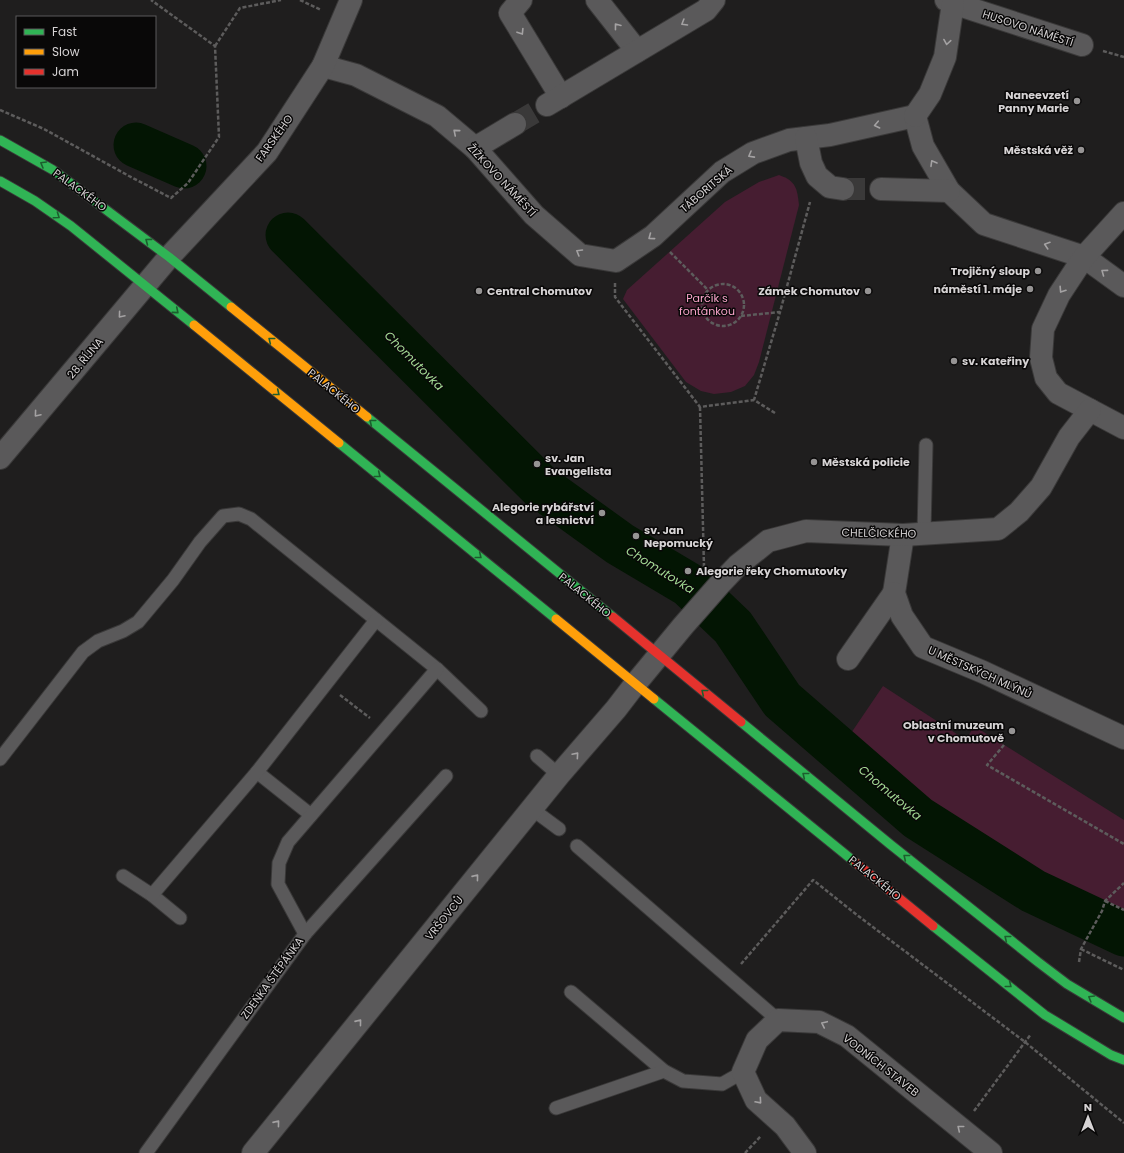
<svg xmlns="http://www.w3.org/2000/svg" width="1124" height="1153" viewBox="0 0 1124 1153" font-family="Poppins,sans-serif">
<rect width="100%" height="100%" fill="#1f1e1e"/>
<!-- green -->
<g fill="#461d31">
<path d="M779,175c17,6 18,13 20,30l-40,157 -5,13 -9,11 -14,6 -17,2 -13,-3 -15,-9 -63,-83 4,-9 98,-88 34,-20z"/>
<polygon points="883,686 966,740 974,726 1124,820 1124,923 1111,917 1102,911 1009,867 901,795 845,742"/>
</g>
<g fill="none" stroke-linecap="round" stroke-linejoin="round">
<!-- river -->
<g stroke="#031503" stroke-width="45">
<polyline points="136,145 184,166"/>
<polyline points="288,235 541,487 620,544 689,585 733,627 782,700 918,818 1033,891 1124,934"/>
</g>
<!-- street-tunnel -->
<g stroke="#3a3939" stroke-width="22" stroke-dasharray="22 11" stroke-linecap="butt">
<polyline points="515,124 547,105"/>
<polyline points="843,189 881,189"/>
</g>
<!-- lane casing -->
<g stroke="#3a3939" stroke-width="15">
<g id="lane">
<polyline points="924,533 926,445"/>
<polyline points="537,756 559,775"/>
<polyline points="0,759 83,652 98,641 123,631 138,622 173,580 200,542 223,516 239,514 251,519 437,669 481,711"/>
<polyline points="257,772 311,815"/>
<polyline points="532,809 559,829"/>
<polyline points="577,846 778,1020"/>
<polyline points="123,876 152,895 180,918"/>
<polyline points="152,895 257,772 376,620"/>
<polyline points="305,934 446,776"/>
<polyline points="571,992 664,1071 683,1081 722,1084 743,1072"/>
<polyline points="556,1108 664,1071"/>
<polyline points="146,1153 305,934 278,884 279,863 288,842 437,669"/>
</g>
</g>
<!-- street casing -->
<g stroke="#3a3939" stroke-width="24">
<g id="street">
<polyline points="521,0 510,13 561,97"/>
<polyline points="597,0 637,51"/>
<polyline points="946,0 953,3 1082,45"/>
<polyline points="323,66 356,75 437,116 475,148 534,215 580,255 616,261 653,236 722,172 753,153 789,140 830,135 915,116"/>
<polyline points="547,105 706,10 714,0"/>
<polyline points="915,116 923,146 949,191 984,224 1084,257 1124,286"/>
<polyline points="915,116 930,94 945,57 953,3"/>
<polyline points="806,138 811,163 817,176 830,187 843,189"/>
<polyline points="475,148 515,124"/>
<polyline points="881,189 949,191"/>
<polyline points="1124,213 1084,257 1059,295 1043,329 1041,358 1046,378 1058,393 1124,428"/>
<polyline points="0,458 169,257 267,152 323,66 351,0"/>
<polyline points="903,535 894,593 902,616 923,647 983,672 1124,738"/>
<polyline points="848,659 894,593"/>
<polyline points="253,1153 559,775 616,709 636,683 683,626 719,585 738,565 768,541 806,531 903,535 998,529 1019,512 1041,487 1069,437 1090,410"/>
<polyline points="805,1153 785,1126 756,1100 743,1072 757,1040 778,1020 819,1022 847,1036 991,1153"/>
</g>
</g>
<!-- fast casing -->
<g stroke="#3a3939" stroke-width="11">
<g id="fast">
<polyline points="0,140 53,170 169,257 231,307"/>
<polyline points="0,181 35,201 71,226 194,325"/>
<polyline points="367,417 613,617"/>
<polyline points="339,443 556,619"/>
<polyline points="654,699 856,863"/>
<polyline points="741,722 891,845 1038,962 1067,984 1124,1018"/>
<polyline points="933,926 1045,1015 1111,1055 1124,1060"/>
</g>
</g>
<!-- slow casing -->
<g stroke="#3a3939" stroke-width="11">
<g id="slow">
<polyline points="231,307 367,417"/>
<polyline points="194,325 339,443"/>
<polyline points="556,619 654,699"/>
</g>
</g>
<!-- jam casing -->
<g stroke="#3a3939" stroke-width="11">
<g id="jam">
<polyline points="613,617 741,722"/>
<polyline points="856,863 933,926"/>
</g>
</g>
<!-- path -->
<g stroke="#5d5c5c" stroke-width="2.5" stroke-dasharray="4 2" stroke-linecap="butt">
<polyline points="300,0 321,10"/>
<polyline points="215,46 240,8 281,0"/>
<polyline points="1103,51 1124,57"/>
<polyline points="0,110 44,129 129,176 171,198 188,183 219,137 215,46 151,0"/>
<polyline points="670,252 708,290"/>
<polyline points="615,283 615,297 700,407 754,400"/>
<circle cx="723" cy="305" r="21"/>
<polyline points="741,316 780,312 810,202"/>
<polyline points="700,407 704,567"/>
<polyline points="775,413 754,400 780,312"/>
<polyline points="340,695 370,718"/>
<polyline points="1004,745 987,765 1124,844"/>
<polyline points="1105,901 1124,910"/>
<polyline points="1081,949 1124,970"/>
<polyline points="1079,962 1081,949 1102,911 1105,901 1124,883"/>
<polyline points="741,964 813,880 857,915 1025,1042 1124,1123"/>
<polyline points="974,1111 1031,1034"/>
<polyline points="745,1153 761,1136"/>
</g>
<!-- lane -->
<use href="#lane" stroke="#5a595a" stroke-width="13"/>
<!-- street -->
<use href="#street" stroke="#5a595a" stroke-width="22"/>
<!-- fast -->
<use href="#fast" stroke="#30b455" stroke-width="9"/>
<!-- slow -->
<use href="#slow" stroke="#ff9f0a" stroke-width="9"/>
<!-- jam -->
<use href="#jam" stroke="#e5322d" stroke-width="9"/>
</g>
<!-- one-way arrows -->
<defs><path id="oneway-chevron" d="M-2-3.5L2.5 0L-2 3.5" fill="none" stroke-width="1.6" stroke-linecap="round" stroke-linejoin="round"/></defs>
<g stroke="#a4a2a3">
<use href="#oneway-chevron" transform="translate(684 23) rotate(149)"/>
<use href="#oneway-chevron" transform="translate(617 26) rotate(-128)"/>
<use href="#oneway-chevron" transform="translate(521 32) rotate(58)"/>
<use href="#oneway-chevron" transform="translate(947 42) rotate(99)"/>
<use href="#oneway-chevron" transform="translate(877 125) rotate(168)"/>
<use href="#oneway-chevron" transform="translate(456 132) rotate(-140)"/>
<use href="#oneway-chevron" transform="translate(751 155) rotate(151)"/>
<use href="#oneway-chevron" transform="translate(933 163) rotate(-120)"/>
<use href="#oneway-chevron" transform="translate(651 237) rotate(143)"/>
<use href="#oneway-chevron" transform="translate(1047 245) rotate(-162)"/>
<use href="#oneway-chevron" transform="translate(579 252) rotate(-149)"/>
<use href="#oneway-chevron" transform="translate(1104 272) rotate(-144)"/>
<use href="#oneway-chevron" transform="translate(1062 290) rotate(123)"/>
<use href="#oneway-chevron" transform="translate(121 315) rotate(130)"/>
<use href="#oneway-chevron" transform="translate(37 414) rotate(130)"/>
<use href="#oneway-chevron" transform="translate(576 755) rotate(-49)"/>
<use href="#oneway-chevron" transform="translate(476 877) rotate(-51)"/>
<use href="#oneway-chevron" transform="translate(359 1022) rotate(-51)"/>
<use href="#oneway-chevron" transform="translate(824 1024) rotate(-155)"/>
<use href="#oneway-chevron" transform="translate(759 1101) rotate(49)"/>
<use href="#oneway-chevron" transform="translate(277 1123) rotate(-51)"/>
<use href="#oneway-chevron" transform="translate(960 1128) rotate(-141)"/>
</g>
<g stroke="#1c5e2e">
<use href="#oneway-chevron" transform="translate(43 164) rotate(-150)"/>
<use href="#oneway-chevron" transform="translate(57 216) rotate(35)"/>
<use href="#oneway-chevron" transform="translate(148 241) rotate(-143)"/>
<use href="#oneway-chevron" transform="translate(176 311) rotate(40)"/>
<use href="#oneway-chevron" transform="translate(271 340) rotate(-141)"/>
<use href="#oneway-chevron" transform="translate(277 393) rotate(39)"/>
<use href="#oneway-chevron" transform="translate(372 422) rotate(-141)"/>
<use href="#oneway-chevron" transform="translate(378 475) rotate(39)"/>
<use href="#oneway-chevron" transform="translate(479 556) rotate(39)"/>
<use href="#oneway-chevron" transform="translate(704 692) rotate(-141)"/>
<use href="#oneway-chevron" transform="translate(805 775) rotate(-141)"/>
<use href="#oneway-chevron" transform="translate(906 857) rotate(-141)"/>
<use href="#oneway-chevron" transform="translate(1007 938) rotate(-141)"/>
<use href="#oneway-chevron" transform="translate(1009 985) rotate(39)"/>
<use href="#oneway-chevron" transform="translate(1091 998) rotate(-149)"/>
</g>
<!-- markers -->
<g fill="#969494" stroke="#090808" stroke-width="1.5">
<circle cx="1077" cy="101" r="4"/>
<circle cx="1081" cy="150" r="4"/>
<circle cx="1038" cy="271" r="4"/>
<circle cx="1030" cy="289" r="4"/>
<circle cx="479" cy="291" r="4"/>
<circle cx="868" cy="291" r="4"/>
<circle cx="954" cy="361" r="4"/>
<circle cx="814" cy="462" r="4"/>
<circle cx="537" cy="464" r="4"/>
<circle cx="602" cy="513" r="4"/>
<circle cx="636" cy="536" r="4"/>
<circle cx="688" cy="571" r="4"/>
<circle cx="1012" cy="731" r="4"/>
</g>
<g text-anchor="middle" stroke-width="3" stroke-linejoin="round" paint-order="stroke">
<!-- street labels -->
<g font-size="11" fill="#d6d3d4" stroke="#090808">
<text transform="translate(1028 28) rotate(18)" y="4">HUSOVO NÁMĚSTÍ</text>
<text transform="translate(274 138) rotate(-54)" y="4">FARSKÉHO</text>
<text transform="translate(502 180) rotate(47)" y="4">ŽIŽKOVO NÁMĚSTÍ</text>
<text transform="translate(706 189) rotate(-41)" y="4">TÁBORITSKÁ</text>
<text transform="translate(80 190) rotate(36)" y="4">PALACKÉHO</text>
<text transform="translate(85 358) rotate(-50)" y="4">28. ŘÍJNA</text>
<text transform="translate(334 391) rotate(39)" y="4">PALACKÉHO</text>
<text transform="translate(879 533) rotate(1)" y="4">CHELČICKÉHO</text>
<text transform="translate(585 595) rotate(39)" y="4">PALACKÉHO</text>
<text transform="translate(980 672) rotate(24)" y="4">U MĚSTSKÝCH MLÝNŮ</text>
<text transform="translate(875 878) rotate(39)" y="4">PALACKÉHO</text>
<text transform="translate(444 918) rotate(-51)" y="4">VRŠOVCŮ</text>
<text transform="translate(272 978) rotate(-54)" y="4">ZDEŇKA ŠTĚPÁNKA</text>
<text transform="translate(881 1065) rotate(38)" y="4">VODNÍCH STAVEB</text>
</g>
<!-- poi labels -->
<g font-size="11" font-weight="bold" fill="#d6d3d4" stroke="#090808" text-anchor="end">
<text x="1069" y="99">Naneevzetí<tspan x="1069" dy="13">Panny Marie</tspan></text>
<text x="1073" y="154">Městská věž</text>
<text x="1030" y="275">Trojičný sloup</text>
<text x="1022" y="293">náměstí 1. máje</text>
<text x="487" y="295" text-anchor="start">Central Chomutov</text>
<text x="860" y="295">Zámek Chomutov</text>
<text x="962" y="365" text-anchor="start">sv. Kateřiny</text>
<text x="545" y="462" text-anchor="start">sv. Jan<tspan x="545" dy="13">Evangelista</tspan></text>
<text x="822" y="466" text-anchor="start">Městská policie</text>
<text x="594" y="511">Alegorie rybářství<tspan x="594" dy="13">a lesnictví</tspan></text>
<text x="644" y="534" text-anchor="start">sv. Jan<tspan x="644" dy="13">Nepomucký</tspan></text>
<text x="696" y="575" text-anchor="start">Alegorie řeky Chomutovky</text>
<text x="1004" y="729">Oblastní muzeum<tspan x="1004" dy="13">v Chomutově</tspan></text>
</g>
<!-- park labels -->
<g font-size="11" fill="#faa4cb" stroke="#090808">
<text x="707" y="302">Parčík s<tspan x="707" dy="13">fontánkou</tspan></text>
</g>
<!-- water labels -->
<g font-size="12" font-style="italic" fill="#a3da94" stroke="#090808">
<text transform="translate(414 361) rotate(45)" y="4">Chomutovka</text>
<text transform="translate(660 570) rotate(32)" y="4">Chomutovka</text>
<text transform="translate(890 793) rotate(40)" y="4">Chomutovka</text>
</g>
</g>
<!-- legend -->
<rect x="16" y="16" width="140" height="72" fill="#090808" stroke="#5b595a"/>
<rect x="24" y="29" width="20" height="6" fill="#30b455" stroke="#5b595a"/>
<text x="52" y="36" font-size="12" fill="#d6d3d4">Fast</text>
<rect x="24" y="49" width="20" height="6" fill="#ff9f0a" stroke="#5b595a"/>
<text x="52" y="56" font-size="12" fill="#d6d3d4">Slow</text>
<rect x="24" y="69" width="20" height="6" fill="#e5322d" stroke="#5b595a"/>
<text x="52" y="76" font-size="12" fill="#d6d3d4">Jam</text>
<!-- north arrow -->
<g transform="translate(1088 1117)" stroke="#090808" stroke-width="3" paint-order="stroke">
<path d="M0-3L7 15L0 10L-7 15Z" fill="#d6d3d4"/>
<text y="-6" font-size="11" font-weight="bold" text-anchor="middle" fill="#d6d3d4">N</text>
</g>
</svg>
